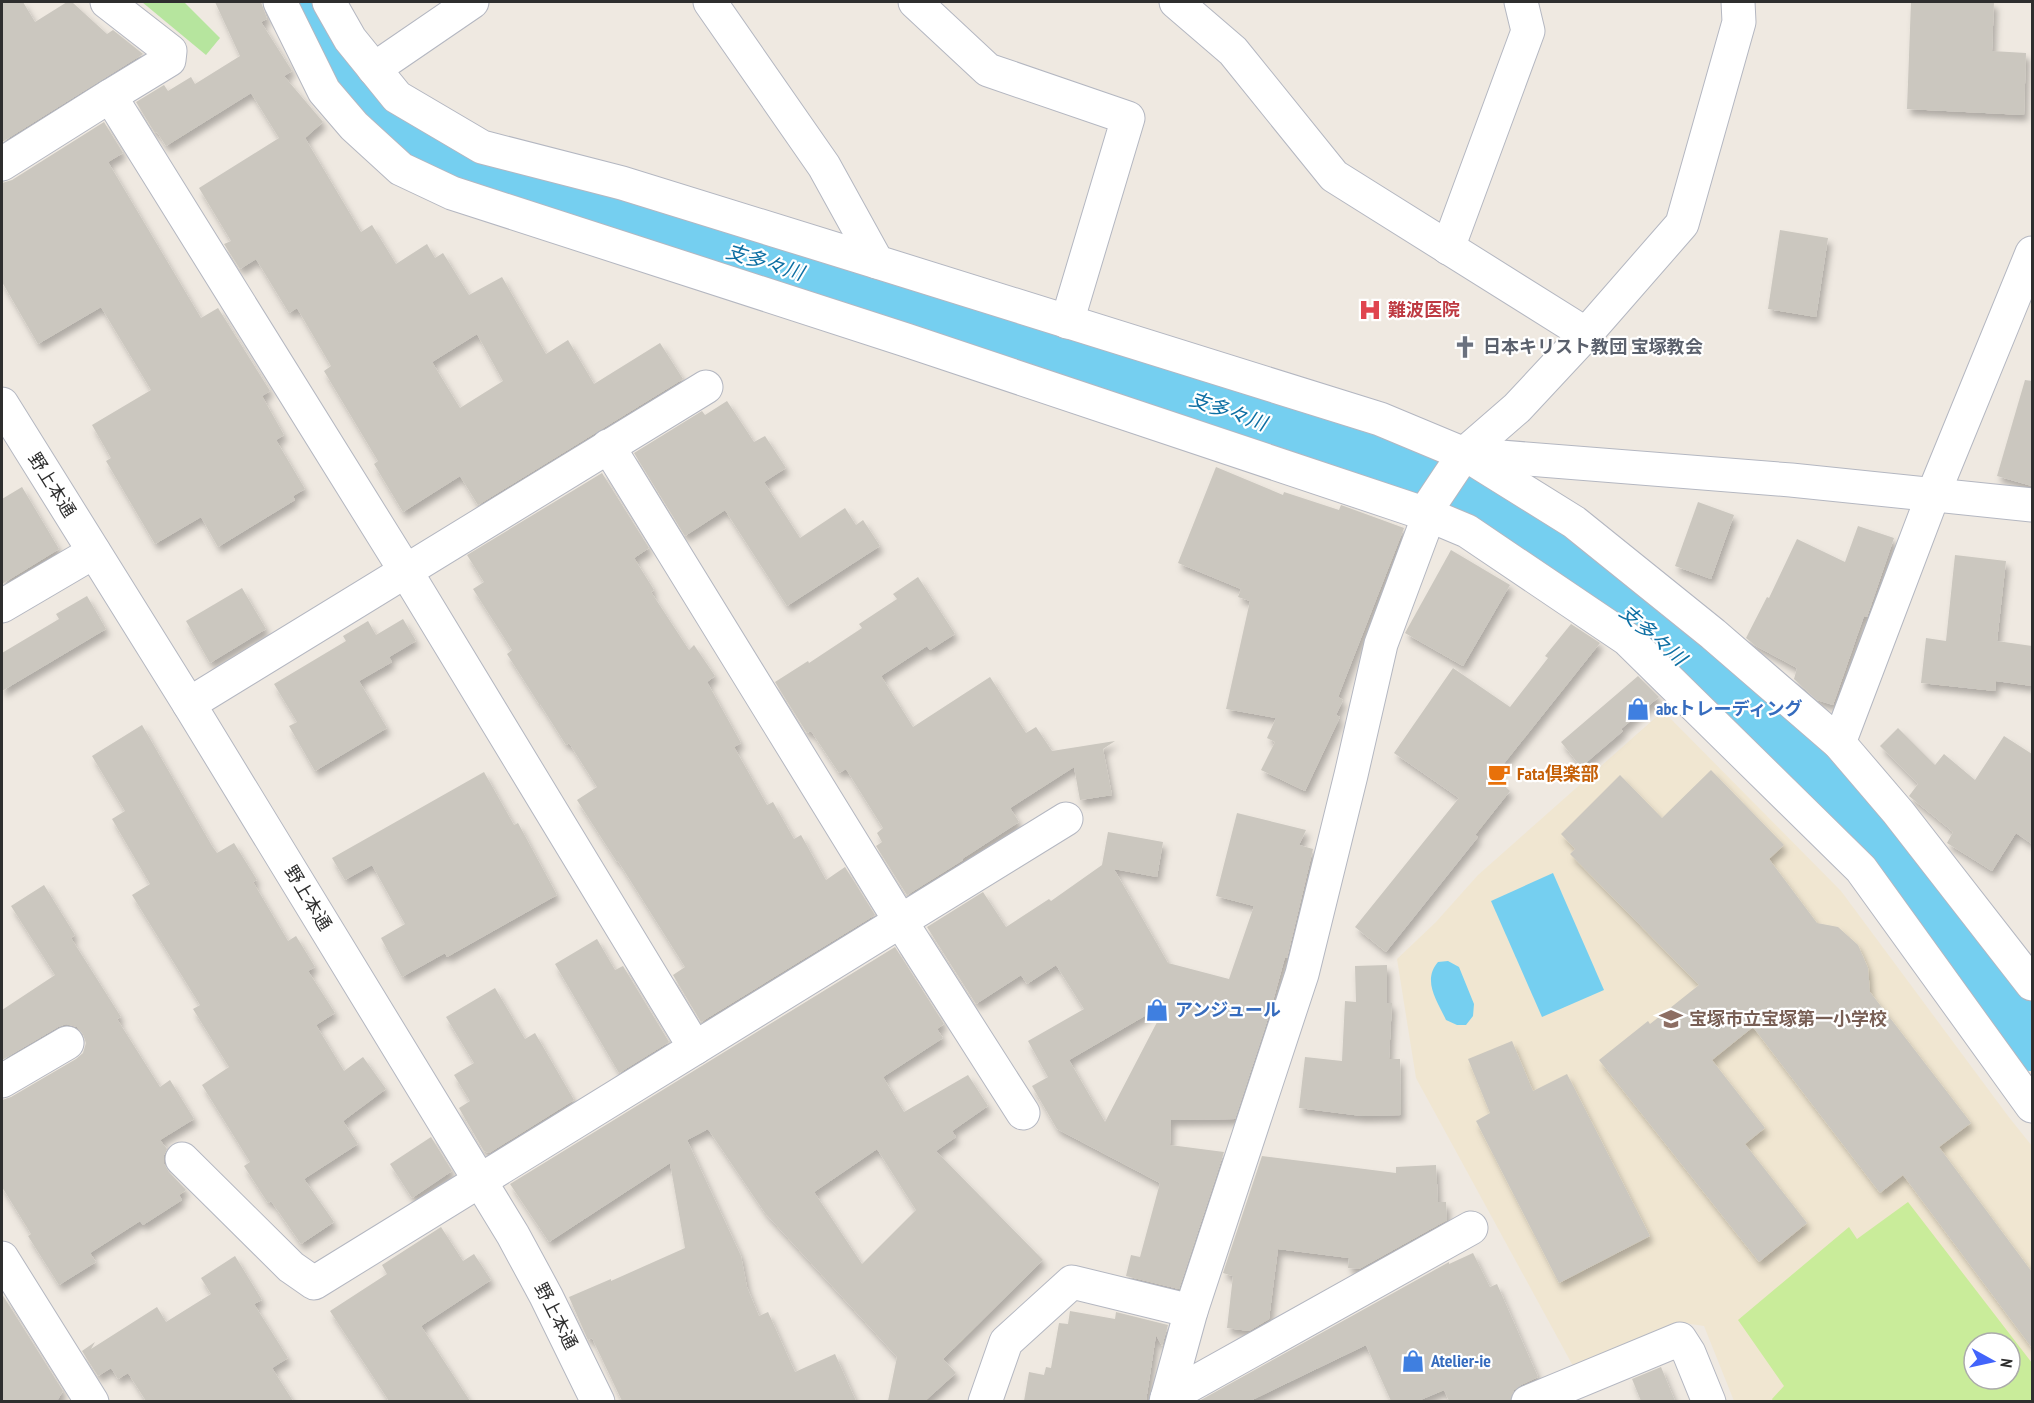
<svg xmlns="http://www.w3.org/2000/svg" width="2034" height="1403" viewBox="0 0 2034 1403" font-family="'PT Sans Narrow','Noto Sans JP',sans-serif">
<defs>
<filter id="shadow"><feDropShadow dx="3.5" dy="6" stdDeviation="3" flood-color="#0004"/></filter>
</defs>
<rect width="100%" height="100%" fill="#efe9e1"/>
<!-- education -->
<path fill="#f0e6d1" fill-rule="evenodd" d="M1663,711l178,180 167,225 24,30v255h-298l-30,-75 -20,-3 -111,43 -157,-288 -19,-119 39,-37 42,-47zM1974,1343h36v36h-36z"/>
<!-- green -->
<polygon fill="#b6e59e" points="142,2 184,2 220,38 206,55"/>
<!-- pitch -->
<path fill="#c9ec9a" fill-rule="evenodd" d="M1908,1202l124,161v38h-259l-1,-2 12,-13 -46,-66 111,-93 8,12zM1974,1343h36v36h-36z"/>
<!-- water -->
<g fill="#75cff0">
<polygon points="1553,873 1604,990 1542,1017 1491,901"/>
<path d="M1448,961l11,6 15,37 -1,12 -7,9h-9l-11,-5c-9,-20 -24,-39 -8,-58z"/>
</g>
<g fill="none" stroke-linecap="round" stroke-linejoin="round">
<!-- river -->
<polyline stroke="#75cff0" stroke-width="62" points="297,2 325,53 387,125 487,176 1095,365 1427,479 1597,586 1706,682 1916,883 2032,1040"/>
</g>
<!-- building -->
<g fill="#cbc7bf" fill-rule="evenodd" filter="url(#shadow)">
<polygon points="2,2 23,2 35,22 67,2 72,2 107,34 113,30 143,54 2,142"/>
<path d="M215,2h46l6,17 -6,3 31,49 -8,5 39,46 -18,16 56,94 11,-7 24,39 31,-20 8,14 8,-5 26,42 33,-18 44,77 22,-14 26,44 66,-41 23,36 -205,126 -18,-29 -57,36 -29,-48 4,-3 -54,-90 7,-5 -34,-58 -8,5 -33,-54 -16,10 -16,-25 7,-3 -32,-53 80,-50 -28,-45 -85,53 -9,-14 -2,1 -19,-31 28,-17 4,6 23,-14 4,7 45,-28zM477,334l26,47 -43,27 -28,-46z"/>
<polygon points="1911,2 1994,2 1992,51 2026,53 2024,115 1907,109"/>
<polygon points="104,122 123,153 108,162 201,318 218,308 270,391 262,396 284,435 276,440 305,489 293,496 295,500 218,547 201,517 155,544 106,461 111,458 92,425 151,390 101,307 38,344 2,282 2,183 12,180"/>
<polygon points="1780,230 1828,238 1816,317 1768,309"/>
<polygon points="2025,380 2032,381 2032,486 1997,476"/>
<polygon points="727,401 754,442 765,436 786,468 764,482 800,538 845,508 856,525 863,520 880,546 787,606 725,510 685,536 634,453 702,411 705,415"/>
<polygon points="1216,467 1283,495 1284,492 1339,510 1341,505 1404,528 1338,697 1343,700 1336,715 1340,717 1305,791 1261,770 1275,742 1267,738 1276,718 1226,709 1250,601 1238,597 1241,589 1178,563"/>
<polygon points="602,473 649,548 634,558 654,590 651,592 689,650 694,645 715,676 707,682 741,743 734,747 767,805 773,802 794,839 801,835 826,880 845,867 875,915 701,1022 673,975 685,967 618,861 617,862 577,800 597,787 569,743 566,745 540,704 539,704 507,654 512,650 473,589 484,582 467,555"/>
<polygon points="22,487 59,549 2,584 2,499"/>
<polygon points="1698,502 1734,515 1711,579 1675,566"/>
<polygon points="1858,526 1894,538 1867,617 1864,616 1833,705 1817,700 1794,679 1797,668 1756,646 1746,638 1767,597 1769,598 1797,539 1845,562"/>
<polygon points="1451,550 1510,585 1463,666 1405,633"/>
<polygon points="1955,555 2006,561 1997,641 2032,646 2032,686 1996,681 1995,691 1921,683 1926,638 1946,641"/>
<polygon points="918,577 955,634 930,650 927,646 881,676 913,727 990,677 1026,733 1036,727 1052,751 1115,741 1103,749 1112,795 1080,800 1074,767 1010,808 1019,822 962,859 963,860 907,895 876,846 882,842 877,833 883,828 846,769 839,773 811,731 807,733 775,682 808,661 809,663 862,628 859,624 897,599 893,594"/>
<polygon points="242,588 266,629 210,663 186,621"/>
<polygon points="87,596 106,629 2,691 2,653 59,619 56,614"/>
<polygon points="403,619 416,641 389,657 392,662 359,681 387,728 315,771 289,726 297,722 274,684 346,641 343,636 368,621 376,635"/>
<polygon points="1571,624 1600,643 1494,776 1510,791 1475,835 1478,837 1386,952 1355,927 1459,798 1394,753 1453,668 1510,707 1548,658 1545,656"/>
<polygon points="1638,676 1659,697 1621,729 1623,731 1581,767 1561,742"/>
<polygon points="142,725 212,846 217,853 234,843 257,880 253,882 288,941 296,936 315,967 308,971 335,1013 316,1025 344,1071 363,1057 386,1089 343,1121 358,1144 304,1179 334,1222 301,1244 271,1201 268,1203 244,1166 250,1162 202,1085 229,1067 193,1009 200,1005 132,895 150,884 112,819 125,811 92,756"/>
<polygon points="1898,728 1935,765 1944,754 1975,780 2004,736 2032,754 2032,844 2016,833 1992,871 1947,843 1953,832 1909,796 1918,784 1880,746"/>
<polygon points="1711,770 1784,845 1769,859 1817,923 1838,927 1858,945 1868,968 1870,992 1971,1123 1939,1147 2032,1272 2032,1348 1903,1175 1880,1193 1753,1027 1712,1060 1765,1128 1745,1144 1807,1223 1759,1262 1599,1060 1648,1021 1650,1024 1699,985 1570,854 1575,849 1561,834 1620,775 1662,818"/>
<polygon points="484,772 514,825 518,823 557,895 447,957 445,953 402,977 381,938 405,924 372,865 345,880 332,858"/>
<path d="M1237,813l69,17 -7,15 14,4 -26,109 -2,-1 -15,55 -35,107 -64,1 -1,25 54,7 -45,137 -53,-13 5,-21 9,2 20,-74 -103,-54 -25,-43 16,-9 -20,-36 56,-32 -28,-44 -29,19 -6,-9 -45,29 -49,-77 56,-35 23,35 43,-28 2,2 51,-36 6,-33 55,10 -6,35 -43,-8 54,94 61,16 25,-73 -38,-10zM1167,1003l-62,119 -36,-62z"/>
<polygon points="44,885 75,935 71,938 121,1017 117,1019 160,1087 170,1080 194,1119 160,1140 167,1149 164,1155 164,1164 169,1172 186,1190 179,1195 182,1200 143,1225 140,1221 90,1253 96,1262 59,1285 28,1236 31,1234 2,1187 2,1100 11,1097 76,1059 83,1053 86,1043 83,1034 77,1027 66,1024 58,1027 2,1060 2,1010 55,975 11,906"/>
<polygon points="597,939 615,970 623,966 669,1042 619,1073 555,964"/>
<path d="M895,947l49,77 -7,5 6,9 -60,39 21,35 64,-37 20,31 -36,25 4,6 -20,14 107,109 -100,99 13,14 -31,28h-37l9,-44 -132,-144 -57,-84 -21,11 54,116 6,31 12,29 9,-4 27,60 40,-18 21,47h-234l-30,-63 -4,2 -19,-43 42,-18v2l74,-33 -15,-85 -121,79 -39,-58zM877,1149l39,61 -54,54 -48,-72z"/>
<polygon points="1387,965 1387,1003 1392,1003 1389,1059 1400,1059 1401,1115 1362,1116 1299,1108 1305,1057 1342,1061 1345,1001 1356,1002 1355,966"/>
<polygon points="495,988 525,1039 535,1033 574,1100 489,1153 484,1151 459,1108 470,1101 454,1075 474,1063 446,1017"/>
<polygon points="1512,1041 1533,1091 1567,1074 1650,1236 1559,1283 1476,1121 1490,1113 1468,1059"/>
<polygon points="431,1137 452,1171 412,1198 390,1164"/>
<polygon points="1262,1156 1396,1173 1396,1167 1436,1165 1438,1202 1446,1202 1447,1220 1359,1269 1348,1268 1349,1258 1278,1249 1269,1319 1249,1331 1227,1328 1233,1276 1223,1273"/>
<polygon points="441,1227 463,1261 474,1254 491,1280 421,1326 470,1401 389,1401 330,1311 387,1274 382,1265"/>
<polygon points="1473,1253 1490,1287 1497,1284 1538,1377 1521,1385 1514,1390 1510,1401 1449,1401 1444,1390 1418,1401 1391,1401 1366,1345 1250,1401 1199,1401 1449,1262 1449,1264"/>
<polygon points="235,1256 262,1300 254,1304 288,1358 272,1368 293,1401 146,1401 128,1373 118,1379 111,1368 98,1376 82,1351 95,1342 91,1349 157,1307 166,1322 211,1294 201,1278"/>
<polygon points="2,1294 63,1391 57,1401 2,1401"/>
<polygon points="1070,1311 1115,1319 1116,1312 1168,1325 1162,1346 1156,1335 1146,1401 1024,1401 1029,1372 1044,1375 1046,1367 1051,1368 1059,1323 1068,1324"/>
<polygon points="1661,1367 1675,1401 1641,1401 1632,1379"/>
</g>
<g fill="none" stroke-linecap="round" stroke-linejoin="round">
<!-- minor casing -->
<g stroke="#b4b7c1" stroke-width="35">
<g id="minor">
<polyline points="107,2 170,51 169,60 110,96 405,570 695,1048"/>
<polyline points="280,2 324,91 354,126 401,169 452,193 906,340 1429,515 1467,531 1627,639 1861,869 2032,1106"/>
<polyline points="329,2 350,39 397,97 482,147 622,183 877,262"/>
<polyline points="710,2 824,166 877,262 1380,419 1464,454 1791,480 2032,505"/>
<polyline points="915,2 988,70 1128,118 1067,322"/>
<polyline points="1176,2 1233,51 1334,176 1586,334"/>
<polyline points="374,69 472,2"/>
<polyline points="2,164 110,96"/>
<polyline points="1448,248 1528,31 1521,2"/>
<polyline points="2,404 189,704 513,1235 546,1296 598,1402"/>
<polyline points="608,446 901,922 1023,1113"/>
<polyline points="1468,456 1574,522 1713,634 1839,743 1898,812 2032,984"/>
<polyline points="2,606 94,552"/>
<polyline points="189,704 706,387"/>
<polyline points="1839,743 1933,495 2032,253"/>
<polyline points="2,1081 67,1043"/>
<polyline points="182,1159 291,1267 314,1283 1066,819"/>
<polyline points="2,1258 92,1402"/>
<polyline points="1167,1398 1471,1228"/>
<polyline points="985,1402 1006,1342 1072,1282 1191,1311"/>
<polyline points="1166,1402 1191,1311 1302,974 1351,775 1381,644 1429,515 1430,505 1464,454 1517,408 1586,334 1682,224 1739,22 1738,2"/>
<polyline points="1528,1402 1680,1339 1689,1353 1709,1402"/>
</g>
</g>
<!-- minor -->
<use href="#minor" stroke="#fff" stroke-width="33"/>
</g>
<!-- icons -->
<defs>
<g id="hospital-bare" transform="scale(1.8)"><path d="M-5-5h3v3.5h4V-5h3V5h-3V1.5h-4V5h-3Z" fill="#e0444e" stroke="#fff" stroke-width="2.5" paint-order="stroke"/></g>
<g id="church-bare" transform="scale(1.8)"><path d="M-1.2-6h2.4v3.5h3.3v2.4h-3.3V6h-2.4V-.1h-3.3v-2.4h3.3Z" fill="#6b7280" stroke="#fff" stroke-width="2.5" paint-order="stroke"/></g>
<g id="shop-bare" transform="scale(1.8)"><path d="M-5-2.5h2.3a2.7 3.5 0 0 1 5.4 0H5L5.5 6h-11ZM-1.5-2.5h3a1.5 2.3 0 0 0-3 0Z" fill="#3f7fe0" stroke="#fff" stroke-width="2.5" paint-order="stroke"/></g>
<g id="cafe-bare" transform="scale(1.8)"><path d="M-5.5-4.5H6V0H3Q3 3.5 0 3.5H-2.5Q-5.5 3.5-5.5 0ZM3-3.2v2h1.7v-2ZM-6 4.5H4V6H-6Z" fill="#e8710a" stroke="#fff" stroke-width="2.5" paint-order="stroke"/></g>
<g id="school-bare" transform="scale(1.8)"><path d="M0-5L7-2L0 1L-7-2ZM-4 1L0 2.5L4 1V4Q0 6-4 4Z" fill="#8d6e63" stroke="#fff" stroke-width="2.5" paint-order="stroke"/></g>
</defs>
<g fill-rule="evenodd">
<use href="#hospital-bare" x="1370" y="310"/>
<use href="#church-bare" x="1465" y="347"/>
<use href="#shop-bare" x="1638" y="709"/>
<use href="#cafe-bare" x="1499" y="774"/>
<use href="#shop-bare" x="1157" y="1010"/>
<use href="#school-bare" x="1671" y="1019"/>
<use href="#shop-bare" x="1413" y="1361"/>
</g>
<g text-anchor="middle" stroke-width="4.5" stroke-linejoin="round" paint-order="stroke">
<!-- health labels -->
<g font-size="18" font-weight="bold" fill="#be3a42" stroke="#fff" text-anchor="start">
<text x="1388" y="316">難波医院</text>
</g>
<!-- worship labels -->
<g font-size="18" font-weight="bold" fill="#5b616d" stroke="#fff" text-anchor="start">
<text x="1483" y="353">日本キリスト教団 宝塚教会</text>
</g>
<!-- street labels -->
<g font-size="18" fill="#2e2e2e" stroke="#fff">
<text transform="translate(52 485) rotate(58)" y="6">野上本通</text>
<text transform="translate(308 898) rotate(59)" y="6">野上本通</text>
<text transform="translate(556 1316) rotate(63)" y="6">野上本通</text>
</g>
<!-- shop labels -->
<g font-size="18" font-weight="bold" fill="#366cbe" stroke="#fff" text-anchor="start">
<text x="1656" y="715">abcトレーディング</text>
<text x="1175" y="1016">アンジュール</text>
<text x="1431" y="1367">Atelier-ie</text>
</g>
<!-- food labels -->
<g font-size="18" font-weight="bold" fill="#c56008" stroke="#fff" text-anchor="start">
<text x="1517" y="780">Fata倶楽部</text>
</g>
<!-- education labels -->
<g font-size="18" font-weight="bold" fill="#785e54" stroke="#fff" text-anchor="start">
<text x="1689" y="1025">宝塚市立宝塚第一小学校</text>
</g>
<!-- water labels -->
<g font-size="20" font-style="italic" fill="#0d6fa3" stroke="#fff">
<text transform="translate(765 262) rotate(17)" y="7">支多々川</text>
<text transform="translate(1228 411) rotate(19)" y="7">支多々川</text>
<text transform="translate(1653 635) rotate(41)" y="7">支多々川</text>
</g>
</g>
<!-- border -->
<rect width="2034" height="1403" fill="none" stroke="#2e2e2e" stroke-width="6"/>
<!-- north arrow -->
<g transform="translate(1992 1361) rotate(98)"><circle r="28" fill="#ffffff" stroke="#ababab" stroke-width="1.5"/>
<path d="M0-4.5L10 22L0 15L-10 22Z" fill="#4264fb"/>
<text y="-9" font-size="16" font-weight="bold" text-anchor="middle" fill="#2e2e2e">N</text>
</g>
</svg>
